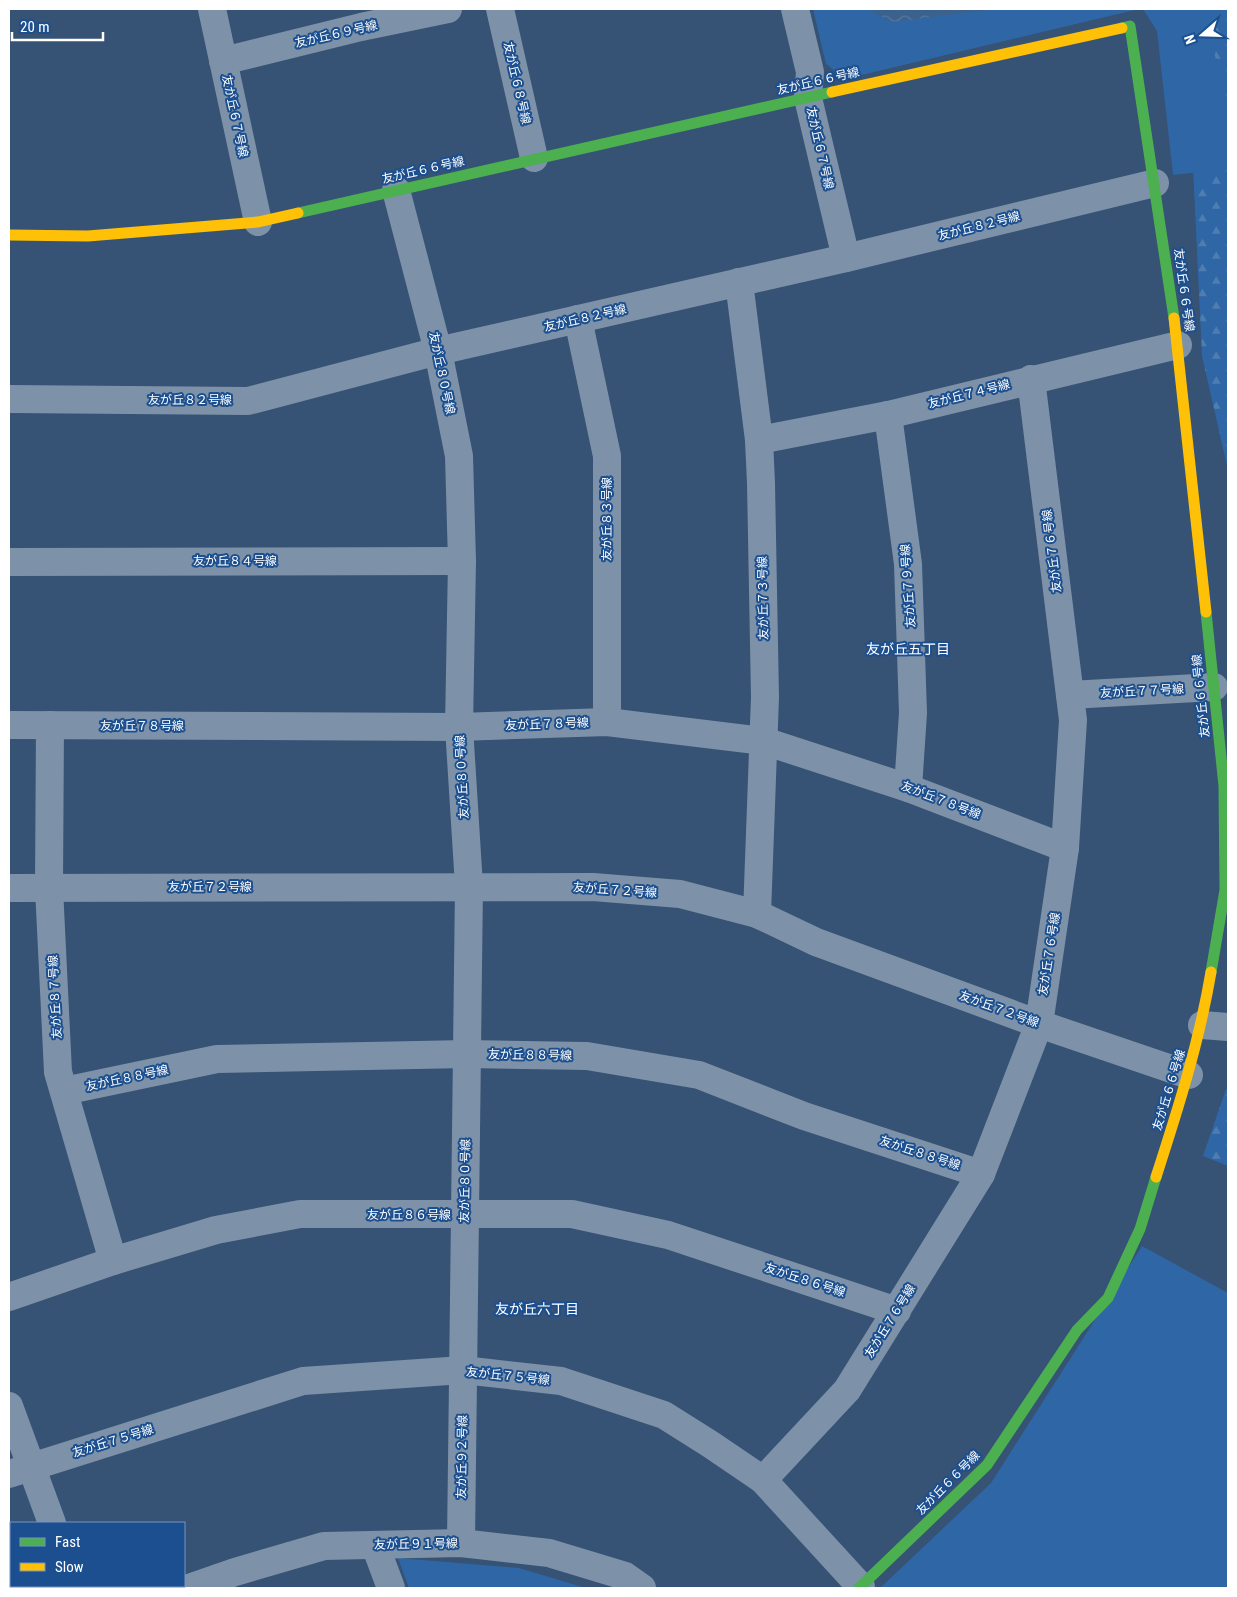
<svg xmlns="http://www.w3.org/2000/svg" width="1237" height="1597" viewBox="0 0 1237 1597" font-family="'Roboto Condensed','Noto Sans JP',sans-serif">
<defs>
<pattern id="forest-firs" width="22" height="20" patternUnits="userSpaceOnUse" patternTransform="scale(1.25)"><rect width="22" height="20" fill="#2f66a5"/><path d="M5 1l3.5 6h-7zM16 11l3.5 6h-7z" fill="#4e7db2"/></pattern>
<pattern id="water-waves" width="16" height="10" patternUnits="userSpaceOnUse" patternTransform="scale(1.25)"><rect width="16" height="10" fill="#3b618d"/><path d="M0 5q4-4 8 0t8 0" fill="none" stroke="#58799e"/></pattern>
</defs>
<rect width="100%" height="100%" fill="#365274"/>
<!-- forest -->
<g fill="url(#forest-firs)">
<polygon points="1165,9 1228,9 1228,470 1202,356 1188,62"/>
<polygon points="1226,1089 1228,1090 1228,1166 1203,1156"/>
</g>
<!-- green -->
<g fill="#2f66a5">
<polygon points="813,9 1139,9 845,79 826,64"/>
<polygon points="1143,9 1218,9 1212,41 1228,120 1228,169 1173,175 1157,31"/>
<polygon points="1142,1246 1228,1293 1228,1588 880,1588 991,1483"/>
<polygon points="398,1558 519,1568 586,1588 409,1588"/>
</g>
<!-- water -->
<polygon fill="url(#water-waves)" points="868,9 997,9 892,22"/>
<g fill="none" stroke-linecap="round" stroke-linejoin="round">
<!-- street -->
<g stroke="#7d92a8" stroke-width="28">
<polyline points="212,9 258,222"/>
<polyline points="500,9 534,158"/>
<polyline points="795,9 810,72 808,98 846,258"/>
<polyline points="223,61 361,27 448,9"/>
<polyline points="396,190 438,351 459,456 462,561 459,727 469,886 461,1543"/>
<polyline points="739,282 759,440 761,483 765,697 757,914"/>
<polyline points="578,319 607,456 607,722"/>
<polyline points="9,399 248,401 438,351 846,258 1155,183"/>
<polyline points="888,415 908,564 913,713 908,788"/>
<polyline points="759,440 888,415 1178,345"/>
<polyline points="9,562 462,561"/>
<polyline points="1070,695 1214,687"/>
<polyline points="9,725 459,727 607,722 764,741 908,788 1065,848"/>
<polyline points="50,725 49,888 58,1072 113,1261"/>
<polyline points="9,888 593,887 680,894 757,914 816,942 1039,1024 1189,1075"/>
<polyline points="1202,1025 1228,1027"/>
<polyline points="64,1091 217,1059 467,1054 587,1056 699,1075 804,1116 981,1174"/>
<polyline points="9,1297 113,1261 216,1230 300,1214 572,1214 668,1235 897,1311"/>
<polyline points="9,1406 52,1523"/>
<polyline points="9,1474 303,1381 463,1370 561,1381 664,1415 710,1444 763,1480 861,1587"/>
<polyline points="763,1480 847,1390 981,1174 1039,1024 1065,848 1073,720 1031,379"/>
<polyline points="375,1545 391,1588"/>
<polyline points="76,1586 77,1588"/>
<polyline points="189,1588 235,1572 324,1546 461,1543 549,1553 625,1576 642,1588"/>
</g>
<!-- fast -->
<g stroke="#4caf50" stroke-width="11">
<polyline points="1122,28 1130,26 1174,318"/>
<polyline points="298,213 832,92"/>
<polyline points="1206,612 1224,786 1225,890 1211,972"/>
<polyline points="859,1588 987,1465 1077,1330 1108,1298 1140,1229 1156,1177"/>
</g>
<!-- slow -->
<g stroke="#ffc107" stroke-width="11">
<polyline points="832,92 1122,28"/>
<polyline points="9,235 88,236 258,222 298,213"/>
<polyline points="1174,318 1206,612"/>
<path d="M1156,1177c22,-68 43,-134 55,-205"/>
</g>
</g>
<g text-anchor="middle" stroke-width="4" stroke-linejoin="round" paint-order="stroke">
<!-- street labels -->
<g font-size="12" fill="#fff" stroke="#1b4f8f">
<text transform="translate(336 34) rotate(-13)" y="4">友が丘６９号線</text>
<text transform="translate(818 81) rotate(-13)" y="4">友が丘６６号線</text>
<text transform="translate(517 83) rotate(77)" y="4">友が丘６８号線</text>
<text transform="translate(235 116) rotate(78)" y="4">友が丘６７号線</text>
<text transform="translate(820 148) rotate(77)" y="4">友が丘６７号線</text>
<text transform="translate(423 170) rotate(-13)" y="4">友が丘６６号線</text>
<text transform="translate(979 226) rotate(-14)" y="4">友が丘８２号線</text>
<text transform="translate(1184 290) rotate(82)" y="4">友が丘６６号線</text>
<text transform="translate(585 318) rotate(-13)" y="4">友が丘８２号線</text>
<text transform="translate(442 373) rotate(78)" y="4">友が丘８０号線</text>
<text transform="translate(969 394) rotate(-14)" y="4">友が丘７４号線</text>
<text x="190" y="404">友が丘８２号線</text>
<text transform="translate(607 519) rotate(-90)" y="4">友が丘８３号線</text>
<text transform="translate(1052 551) rotate(-97)" y="4">友が丘７６号線</text>
<text x="235" y="565">友が丘８４号線</text>
<text transform="translate(908 586) rotate(-94)" y="4">友が丘７９号線</text>
<text transform="translate(763 598) rotate(-91)" y="4">友が丘７３号線</text>
<text transform="translate(1142 691) rotate(-3)" y="4">友が丘７７号線</text>
<text transform="translate(1201 696) rotate(-96)" y="4">友が丘６６号線</text>
<text transform="translate(547 724) rotate(-2)" y="4">友が丘７８号線</text>
<text x="142" y="730">友が丘７８号線</text>
<text transform="translate(462 777) rotate(-93)" y="4">友が丘８０号線</text>
<text transform="translate(941 800) rotate(21)" y="4">友が丘７８号線</text>
<text x="210" y="891">友が丘７２号線</text>
<text transform="translate(615 890) rotate(4)" y="4">友が丘７２号線</text>
<text transform="translate(1049 954) rotate(-81)" y="4">友が丘７６号線</text>
<text transform="translate(55 997) rotate(-93)" y="4">友が丘８７号線</text>
<text transform="translate(999 1009) rotate(20)" y="4">友が丘７２号線</text>
<text transform="translate(530 1055) rotate(1)" y="4">友が丘８８号線</text>
<text transform="translate(127 1078) rotate(-12)" y="4">友が丘８８号線</text>
<text transform="translate(1169 1090) rotate(-73)" y="4">友が丘６６号線</text>
<text transform="translate(920 1153) rotate(18)" y="4">友が丘８８号線</text>
<text transform="translate(465 1181) rotate(-89)" y="4">友が丘８０号線</text>
<text x="409" y="1219">友が丘８６号線</text>
<text transform="translate(805 1280) rotate(18)" y="4">友が丘８６号線</text>
<text transform="translate(890 1321) rotate(-58)" y="4">友が丘７６号線</text>
<text transform="translate(508 1376) rotate(6)" y="4">友が丘７５号線</text>
<text transform="translate(113 1441) rotate(-17)" y="4">友が丘７５号線</text>
<text transform="translate(462 1457) rotate(-89)" y="4">友が丘９２号線</text>
<text transform="translate(948 1483) rotate(-45)" y="4">友が丘６６号線</text>
<text transform="translate(416 1544) rotate(-1)" y="4">友が丘９１号線</text>
</g>
<!-- neighbourhood labels -->
<g font-size="14" fill="#fff" stroke="#1b4f8f">
<text x="908" y="654">友が丘五丁目</text>
<text x="537" y="1314">友が丘六丁目</text>
</g>
</g>
<!-- border -->
<rect width="1237" height="1597" fill="none" stroke="#ffffff" stroke-width="20"/>
<!-- legend -->
<rect x="10" y="1522" width="175" height="65" fill="#1b4f8f" stroke="#7695bc"/>
<rect x="20" y="1538" width="25" height="8" fill="#4caf50" stroke="#7695bc"/>
<text x="55" y="1547" font-size="15" fill="#ffffff">Fast</text>
<rect x="20" y="1563" width="25" height="8" fill="#ffc107" stroke="#7695bc"/>
<text x="55" y="1572" font-size="15" fill="#ffffff">Slow</text>
<!-- north arrow -->
<g transform="translate(1202 35) rotate(250)" stroke="#1b4f8f" stroke-width="4" paint-order="stroke">
<path d="M0-4L9 19L0 12L-9 19Z" fill="#ffffff"/>
<text y="-8" font-size="14" font-weight="bold" text-anchor="middle" fill="#ffffff">N</text>
</g>
<!-- scale -->
<path d="M12 32v8h91v-8" fill="none" stroke="#ffffff" stroke-width="2.5"/>
<text x="20" y="32" font-size="15" fill="#ffffff" stroke="#1b4f8f" stroke-width="4" paint-order="stroke">20 m</text>
</svg>
